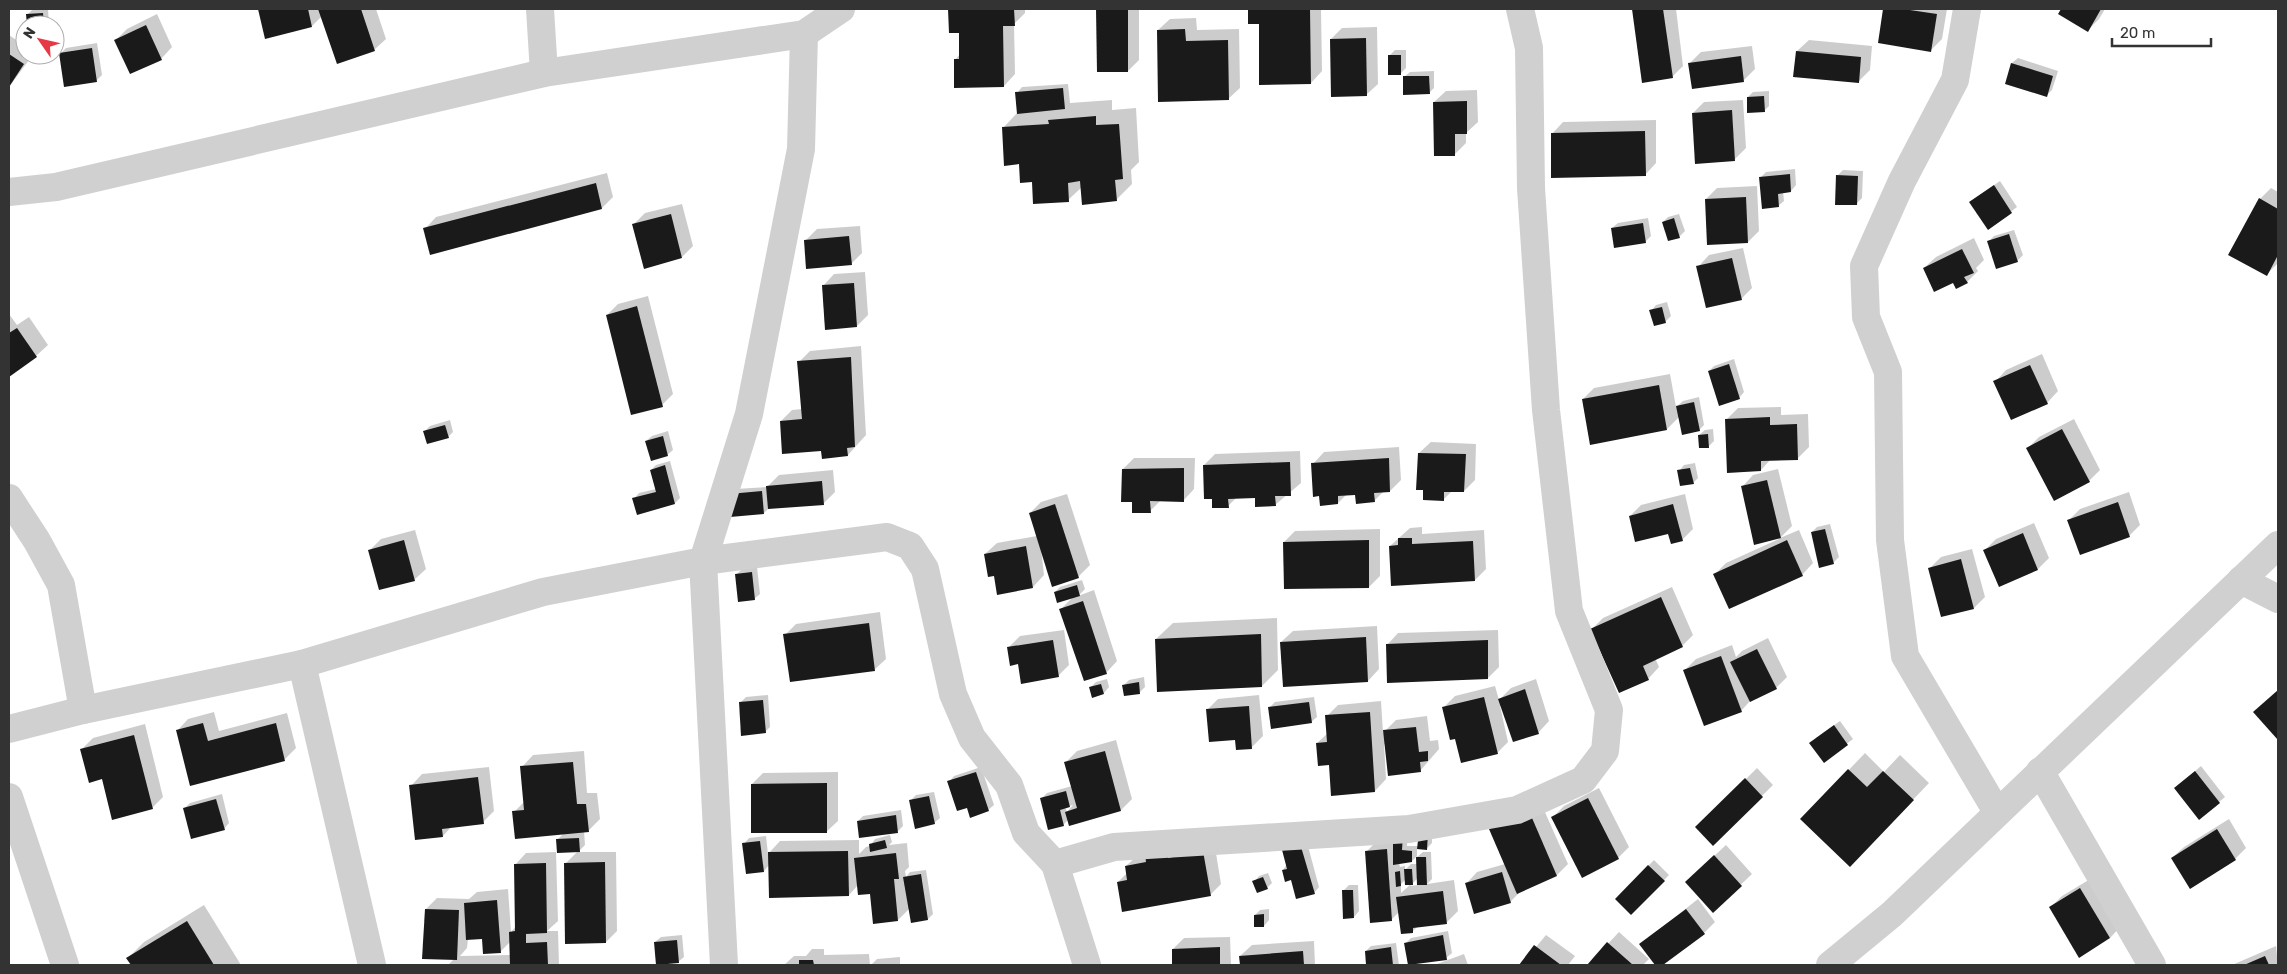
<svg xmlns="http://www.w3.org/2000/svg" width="2287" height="974" viewBox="0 0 2287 974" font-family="Rubik,sans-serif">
<rect width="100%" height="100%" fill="#fff"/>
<!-- shadow -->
<g fill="#0003" fill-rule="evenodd">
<polygon points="33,9 48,9 49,25 28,25 27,15"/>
<polygon points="259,9 376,9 386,39 374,50 322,16 312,26 266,37"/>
<polygon points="949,9 1025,9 1025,13 1014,24 1015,74 1004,86 955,60 960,54 960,31 950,32"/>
<polygon points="1098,9 1139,9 1139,60 1128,71 1098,71"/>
<polygon points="1249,9 1321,9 1322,71 1311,83 1260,22 1249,22"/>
<polygon points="1633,9 1676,9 1683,66 1672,77 1643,81"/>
<polygon points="1884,9 1947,9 1942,39 1931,50 1879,42"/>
<polygon points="2063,9 2105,9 2099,19 2088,30 2060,14"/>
<polygon points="157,14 172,47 161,59 116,40 127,29"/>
<polygon points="1196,18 1197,30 1239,29 1240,88 1228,99 1158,30 1170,19"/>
<polygon points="1377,27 1378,84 1366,95 1331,39 1342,28"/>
<polygon points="9,35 25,46 25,55 45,55 32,56 9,87"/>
<polygon points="1809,40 1872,46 1870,70 1858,82 1795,76 1797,51"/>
<polygon points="97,43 102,75 96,81 61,53 66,48"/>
<polygon points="1752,46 1755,69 1744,80 1690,63 1701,52"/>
<polygon points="1395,50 1406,50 1406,68 1400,74 1389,56"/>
<polygon points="2018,58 2058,71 2052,90 2046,96 2006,83 2012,63"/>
<polygon points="1434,71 1434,88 1429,93 1404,77 1410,72"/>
<polygon points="1068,84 1070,103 1112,100 1112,110 1136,108 1139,162 1131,170 1132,184 1116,200 1082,187 1068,200 1033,181 1021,163 1003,128 1018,112 1017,93 1022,87"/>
<polygon points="1477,90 1478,122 1466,133 1466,143 1455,154 1434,102 1446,91"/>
<polygon points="1769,91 1769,106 1764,111 1748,97 1753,92"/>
<polygon points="1743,100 1746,148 1734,160 1693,113 1704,102"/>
<polygon points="1656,120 1656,163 1645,175 1552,134 1563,122"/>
<polygon points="1795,169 1796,185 1791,191 1783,192 1784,201 1778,206 1761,177 1766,172"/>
<polygon points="1843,170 1863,171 1862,198 1856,204 1838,175"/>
<polygon points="607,173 613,197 602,208 431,253 425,229 436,217"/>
<polygon points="2000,181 2017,207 1988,229 1970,202"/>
<polygon points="1757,186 1759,231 1748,242 1706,199 1717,188"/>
<polygon points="2271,188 2278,192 2278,263 2267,274 2260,199"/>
<polygon points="682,204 693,246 682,257 634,224 645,213"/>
<polygon points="1679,214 1685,231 1679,237 1663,222 1668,217"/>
<polygon points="1648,218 1651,236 1645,242 1612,228 1618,223"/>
<polygon points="860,226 862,253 851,264 806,240 817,229"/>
<polygon points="2014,230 2023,255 2017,261 1988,242 1994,236"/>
<polygon points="1974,238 1984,260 1976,268 1978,271 1967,282 1954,281 1924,268 1936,257"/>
<polygon points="1743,248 1752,288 1741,299 1698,267 1709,255"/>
<polygon points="865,272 868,315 857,326 823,286 834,274"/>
<polygon points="648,296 673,394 662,405 607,315 618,304"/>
<polygon points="1667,302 1671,316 1665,322 1651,311 1656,305"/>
<polygon points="9,314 17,325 29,317 48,345 36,356 9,375"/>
<polygon points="861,346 866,435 848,455 822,450 781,421 792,410 802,409 799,362 810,351"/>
<polygon points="2042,354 2058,391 2047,403 1995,382 2006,370"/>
<polygon points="1734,359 1744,392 1739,398 1709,371 1714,366"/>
<polygon points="1670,374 1676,407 1683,401 1699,397 1704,425 1699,430 1680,416 1667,429 1583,399 1594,388"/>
<polygon points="1781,407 1781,415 1808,414 1809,447 1798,458 1771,459 1761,470 1726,420 1738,408"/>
<polygon points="2074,419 2100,470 2089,481 2028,448 2039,437"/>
<polygon points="450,420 453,432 448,437 425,431 430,426"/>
<polygon points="1713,429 1714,441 1708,447 1699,435 1705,430"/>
<polygon points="668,431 673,450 667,455 646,441 652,436"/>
<polygon points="1431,442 1476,444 1475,480 1464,491 1452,491 1443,500 1419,453"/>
<polygon points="1399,447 1401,480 1390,491 1384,491 1374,501 1357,493 1347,494 1338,503 1313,464 1324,452"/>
<polygon points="1300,451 1301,483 1275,505 1256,496 1237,497 1228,506 1213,497 1204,465 1215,454"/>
<polygon points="1134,458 1195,458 1194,489 1183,501 1161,500 1150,511 1134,500 1123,469"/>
<polygon points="670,461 680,498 675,503 634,499 639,493 656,489 651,470 656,465"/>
<polygon points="1695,463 1698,478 1693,483 1679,471 1684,465"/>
<polygon points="1778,469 1792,526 1780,538 1799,530 1813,563 1802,575 1715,574 1726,563 1779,539 1742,487 1753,475"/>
<polygon points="833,470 835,492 823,504 769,508 764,513 731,516 735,489 767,487 779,475"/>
<polygon points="2129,492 2140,525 2129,536 2069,520 2080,509"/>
<polygon points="1067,494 1090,565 1078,577 1041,548 1044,575 1033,587 995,575 985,554 997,543 1037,536 1030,513 1041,502"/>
<polygon points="1685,494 1693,529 1682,540 1630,516 1641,505"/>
<polygon points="2034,523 2049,558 2038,569 1999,585 1985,550 1996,539"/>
<polygon points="1830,524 1839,557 1833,563 1812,532 1817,527"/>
<polygon points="1422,527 1422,534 1484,530 1486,569 1475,580 1390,546 1410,528"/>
<polygon points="1380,529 1380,576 1369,587 1284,542 1295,531"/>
<polygon points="415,530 426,569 414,580 370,550 381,539"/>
<polygon points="1972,549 1985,597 1974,608 1942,616 1930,568 1941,557"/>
<polygon points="757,567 760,594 754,599 737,574 742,569"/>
<polygon points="1082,580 1085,589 1078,596 1094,590 1117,661 1106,673 1061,609 1074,596 1055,592 1060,587"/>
<polygon points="1672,587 1693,635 1682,646 1655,658 1659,667 1648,679 1592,629 1603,618"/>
<polygon points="880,612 886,659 874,670 785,635 796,624"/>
<polygon points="1277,618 1278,670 1262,686 1156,639 1173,623"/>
<polygon points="1377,626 1379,669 1368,681 1284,686 1281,642 1293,631"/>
<polygon points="1064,630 1069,665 1058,676 1019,663 1008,648 1020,636"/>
<polygon points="1498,630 1499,667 1488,678 1387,645 1398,633"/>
<polygon points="1768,638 1787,677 1776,688 1751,700 1741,711 1685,670 1696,659 1732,645 1736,657 1742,651"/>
<polygon points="1144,677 1145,687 1140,692 1124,685 1129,680"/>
<polygon points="1107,679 1109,687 1104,693 1090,688 1096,682"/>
<polygon points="1536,679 1549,721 1538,733 1500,706 1508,742 1497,753 1444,707 1455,696 1495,686 1499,700 1511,688"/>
<polygon points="768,695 770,727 765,732 740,703 746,697"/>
<polygon points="1259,695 1263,736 1251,748 1236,739 1207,710 1218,699"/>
<polygon points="1314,697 1317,717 1311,722 1269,708 1275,702"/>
<polygon points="1381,701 1383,733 1396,720 1427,716 1430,741 1438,740 1439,749 1420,771 1384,744 1386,779 1375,791 1330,764 1317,743 1328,733 1327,716 1338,705"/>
<polygon points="214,712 219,731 287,713 296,748 285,759 191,784 177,731 188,719"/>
<polygon points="1840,721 1853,739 1824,761 1816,738"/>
<polygon points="145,724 163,797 152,808 103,778 82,749 93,738"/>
<path d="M1116,740l16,59 -11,11 -51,14 -1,-5 -6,6 -22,-26 6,-6 25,-7 -6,-24 11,-11zM1073,805l-6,7 -2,-5z"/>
<polygon points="584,751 587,793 597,793 600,819 588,831 584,831 585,845 578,852 616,852 617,931 606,942 565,864 578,851 557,840 564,833 514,812 525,801 522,767 533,755"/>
<polygon points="1865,753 1884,772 1900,755 1929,783 1866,849 1802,819"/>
<polygon points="2201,766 2225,797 2219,802 2181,783"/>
<polygon points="489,767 494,811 483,822 452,826 443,836 411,786 422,774"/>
<polygon points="981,767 994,805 988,810 968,807 949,782 954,776"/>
<polygon points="1757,768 1773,785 1713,844 1697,828"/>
<polygon points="838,772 838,821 826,832 752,784 763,773"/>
<polygon points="1599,788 1629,847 1618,858 1553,817 1564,806"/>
<polygon points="934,792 940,818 934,823 910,801 916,795"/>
<polygon points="222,794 229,823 224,829 185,808 190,803"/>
<polygon points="1540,801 1568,864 1557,875 1521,891 1510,902 1466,884 1477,872 1505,864"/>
<polygon points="901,810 903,826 898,831 860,837 858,821 863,816"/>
<polygon points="2229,819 2246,848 2235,859 2172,858 2184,847"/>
<path d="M1432,827v16l-6,6 -9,-1v9l6,-5h8l1,27 -5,5 27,-4 4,31 -11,11 -29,4 -6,6 -13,-20 -8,8 -25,-68 12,-12 30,-11 -1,17h12zM1417,856v8h-6l-6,6v-4l-5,1 -1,-4 13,-2zM1418,878v7l-8,1zM1406,879l5,5 -10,9v-9z"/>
<polygon points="890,835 892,842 889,845 907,843 909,867 905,871 906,877 910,872 926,870 933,914 928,919 910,908 898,920 871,892 858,885 849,895 769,865 764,871 744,844 749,838 766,836 768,854 780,841 859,840 859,854 866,847 870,846 875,839"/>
<polygon points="1305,835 1319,887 1314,893 1283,870"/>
<polygon points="1214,841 1221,884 1210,895 1118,882 1127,873 1126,866 1138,855"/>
<polygon points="1726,845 1752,874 1713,911 1698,871"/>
<path d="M556,852l2,69 -11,10h11l1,34h-111l6,-6 -28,-50 11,-11 32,1 8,-7 31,-3 3,43 5,-6 -1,-61 11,-12zM483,938l17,14 11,-11v14l-51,1 7,-8 1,-9z"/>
<polygon points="1654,860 1669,875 1631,914 1616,899"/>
<polygon points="1268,873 1272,883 1267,888 1254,882 1259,876"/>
<polygon points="2092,878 2121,926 2110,938 2051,907 2062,896"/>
<polygon points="1349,885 1358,885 1359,911 1354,917 1343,891"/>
<polygon points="1698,899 1715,922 1704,933 1661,965 1656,965 1641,944"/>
<polygon points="204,905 241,965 132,965 128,958 144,942"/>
<polygon points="1269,909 1269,920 1264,926 1255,915 1260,910"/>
<polygon points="1448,931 1452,953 1446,958 1409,965 1406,943 1411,938"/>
<polygon points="1619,932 1649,959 1643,965 1588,965"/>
<polygon points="682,935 684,957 678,962 655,942 661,937"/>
<polygon points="1546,935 1575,956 1568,965 1521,965"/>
<polygon points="1230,937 1231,965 1173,965 1173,949 1184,938"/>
<polygon points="1314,941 1315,965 1241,965 1240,956 1252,945"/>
<polygon points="1396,943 1399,965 1367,965 1366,951 1371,946"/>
<polygon points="2276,946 2278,965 2232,965"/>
<polygon points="812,949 824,949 824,955 869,954 870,965 784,965 794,956 806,956"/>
<polygon points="1464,954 1468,965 1436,965 1437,964"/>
<polygon points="900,957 900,965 871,965 877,959"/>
</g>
<!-- building -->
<g fill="#1a1a1a">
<polygon points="258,9 308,9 312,27 265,39"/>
<polygon points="318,9 361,9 375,51 337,64"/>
<polygon points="948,9 1014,9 1015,26 1003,26 1004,87 954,88 954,59 959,59 959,33 949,33"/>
<polygon points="1096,9 1128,9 1128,72 1097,72"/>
<polygon points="1248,9 1310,9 1311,84 1259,85 1259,24 1248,24"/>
<polygon points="1632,9 1663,9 1673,78 1642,83"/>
<polygon points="1883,9 1903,9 1937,14 1931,52 1878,43"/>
<polygon points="2061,9 2101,9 2088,32 2058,14"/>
<polygon points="43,13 44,25 27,25 26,14"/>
<polygon points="146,25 162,60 130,74 114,40"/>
<polygon points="1185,29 1186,41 1228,40 1229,100 1158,102 1157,30"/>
<polygon points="1366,38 1367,96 1331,97 1330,39"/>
<polygon points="92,48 97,82 64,87 59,53"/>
<polygon points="1796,51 1861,57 1859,83 1793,77"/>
<polygon points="9,54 24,64 9,87"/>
<polygon points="28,55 44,55 44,57 29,57"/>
<rect x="1388" y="55" width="13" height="20"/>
<polygon points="1741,56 1744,82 1692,89 1688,63"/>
<polygon points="2011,63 2053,76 2047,97 2005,84"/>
<polygon points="1403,76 1429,76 1430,94 1403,95"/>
<polygon points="1063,88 1065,109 1017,114 1015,92"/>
<polygon points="1764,96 1765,112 1747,113 1747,97"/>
<polygon points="1467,101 1467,134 1455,134 1455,156 1434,156 1433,102"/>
<polygon points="1732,110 1735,161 1695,164 1692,113"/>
<polygon points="1096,116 1096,125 1119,124 1123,179 1115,180 1117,201 1082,205 1080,181 1068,183 1069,202 1033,204 1032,182 1020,183 1019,164 1004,166 1002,127 1049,124 1048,120"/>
<polygon points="1645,131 1646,176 1551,178 1551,133"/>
<polygon points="1790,174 1791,192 1778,194 1779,207 1762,209 1759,177"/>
<polygon points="1836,175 1858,176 1857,205 1835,205"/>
<polygon points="596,183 602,209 430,255 423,228"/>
<polygon points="1994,185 2012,213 1988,230 1969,202"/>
<polygon points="1746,197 1748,243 1707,245 1705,199"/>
<polygon points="2259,198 2278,209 2278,255 2267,276 2228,255"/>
<polygon points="671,214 682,258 644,269 632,224"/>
<polygon points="1674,218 1680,238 1668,241 1662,222"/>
<polygon points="1643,223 1646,243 1614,248 1611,228"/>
<polygon points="2009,234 2018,262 1996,269 1987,241"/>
<polygon points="849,236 852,265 806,269 804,240"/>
<polygon points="1962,249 1974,273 1964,277 1968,283 1956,289 1953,283 1934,292 1923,268"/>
<polygon points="1732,258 1742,300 1706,308 1696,266"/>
<polygon points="854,283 857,327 825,330 822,285"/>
<polygon points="637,306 663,407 631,415 606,315"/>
<polygon points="1662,307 1666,323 1654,326 1649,310"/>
<polygon points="17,328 37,357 9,377 9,333"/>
<polygon points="851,357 855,447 847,448 848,456 822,459 821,451 782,454 780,421 802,419 797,361"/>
<polygon points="1729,364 1740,399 1719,406 1708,371"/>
<polygon points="2030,365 2048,404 2011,420 1993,381"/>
<polygon points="1659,385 1667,430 1590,445 1582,399"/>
<polygon points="1694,402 1700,431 1682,435 1676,406"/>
<polygon points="1770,417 1770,425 1797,424 1798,460 1761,461 1761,471 1727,473 1725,419"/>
<polygon points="445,425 449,438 427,444 423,431"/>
<polygon points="2062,429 2090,482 2054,501 2026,448"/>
<polygon points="1708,434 1709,448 1699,448 1698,435"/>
<polygon points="663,436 668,456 651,461 645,441"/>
<polygon points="1418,453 1466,454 1464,492 1444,492 1444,501 1423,500 1423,490 1416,490"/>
<polygon points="1389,458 1390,492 1374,493 1375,502 1356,504 1355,495 1338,496 1338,504 1320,506 1319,496 1313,497 1311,463"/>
<polygon points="1290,462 1291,496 1275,496 1276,506 1255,507 1255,498 1228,499 1229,508 1212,508 1212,499 1204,499 1203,465"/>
<polygon points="665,465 675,504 637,515 632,498 656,492 650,470"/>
<polygon points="1184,468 1184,502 1150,501 1151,513 1132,513 1132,502 1121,502 1122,469"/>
<polygon points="1690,468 1694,484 1680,486 1677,470"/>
<polygon points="1767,480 1781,538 1754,545 1741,486"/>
<polygon points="822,481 824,505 768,509 766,486"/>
<polygon points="762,491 764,514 730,517 729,494"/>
<polygon points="2118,502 2130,537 2080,555 2067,520"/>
<polygon points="1055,504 1079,578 1052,587 1029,513"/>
<polygon points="1673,504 1683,541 1671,544 1668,534 1635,542 1629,516"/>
<polygon points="1825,529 1834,564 1819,568 1811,532"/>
<polygon points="2023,533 2038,570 1999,587 1983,550"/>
<polygon points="1398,538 1412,538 1412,544 1473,541 1475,581 1391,586 1389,546 1398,545"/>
<polygon points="404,540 415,581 379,590 368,550"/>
<polygon points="1369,540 1369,588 1284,589 1283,542"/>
<polygon points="1787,540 1803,576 1729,609 1713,574"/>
<polygon points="1026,546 1033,588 997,595 994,576 988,577 984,554"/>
<polygon points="1961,559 1974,609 1941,617 1928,568"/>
<polygon points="752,572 755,600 738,602 735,574"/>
<polygon points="1077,585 1080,596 1057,603 1054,592"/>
<polygon points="1661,597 1683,647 1643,666 1649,680 1619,693 1590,629"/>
<polygon points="1083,601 1107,674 1084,681 1059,609"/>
<polygon points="869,623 875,671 790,682 783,634"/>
<polygon points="1261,634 1262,687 1157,692 1155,639"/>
<polygon points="1366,637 1368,682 1283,687 1280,642"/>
<polygon points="1053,640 1059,677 1021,684 1018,664 1010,666 1007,647"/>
<polygon points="1488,640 1488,679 1387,683 1386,644"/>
<polygon points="1757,649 1777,689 1750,702 1730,662"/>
<polygon points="1721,656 1742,712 1704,726 1683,670"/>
<polygon points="1139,682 1140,694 1124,696 1122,685"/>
<polygon points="1101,684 1104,694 1092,698 1089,687"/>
<polygon points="1525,689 1539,734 1513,742 1498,699"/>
<polygon points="2278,690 2278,740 2253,712"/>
<polygon points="1484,697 1498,754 1461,763 1455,739 1450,740 1442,707"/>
<polygon points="763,700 766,733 741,736 739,702"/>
<polygon points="1309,702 1312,723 1271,729 1268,707"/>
<polygon points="1249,706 1252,749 1236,750 1235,740 1209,742 1206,709"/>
<polygon points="1370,712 1375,792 1331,796 1329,765 1318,766 1316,743 1327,742 1325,715"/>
<polygon points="203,723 208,741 276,723 285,761 190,786 176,730"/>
<polygon points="1834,725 1848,745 1824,763 1809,743"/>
<polygon points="1416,727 1419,752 1428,751 1428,761 1420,762 1421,772 1388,776 1383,730"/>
<polygon points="134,735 153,809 112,820 102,779 89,783 80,749"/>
<polygon points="1105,751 1121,811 1069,826 1065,812 1077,808 1064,762"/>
<polygon points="573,762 577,804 586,804 589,832 515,839 512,811 524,810 520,766"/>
<polygon points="1848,769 1867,787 1883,771 1914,800 1850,867 1800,819"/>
<polygon points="2195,771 2220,803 2199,820 2174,788"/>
<polygon points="976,772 989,811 970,818 967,808 957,811 947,781"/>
<polygon points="478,777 484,824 442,829 443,837 415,840 409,785"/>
<polygon points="1745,778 1763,797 1713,846 1695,827"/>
<polygon points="827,783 827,833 751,833 751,784"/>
<polygon points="1066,791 1070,807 1060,810 1064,826 1048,830 1040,798"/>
<polygon points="929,796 935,824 915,829 909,800"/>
<polygon points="1588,798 1619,859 1582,878 1551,817"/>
<polygon points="216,799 225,830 191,839 183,808"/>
<polygon points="1529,811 1557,876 1517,894 1489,829"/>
<polygon points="896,815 898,833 859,838 857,821"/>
<polygon points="2217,829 2236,860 2190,889 2171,858"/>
<polygon points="1419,832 1428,832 1427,850 1417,849"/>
<polygon points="1393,834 1403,834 1402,850 1412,851 1412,862 1393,865"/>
<polygon points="579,838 580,852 557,853 556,839"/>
<polygon points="885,840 887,848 870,852 869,844"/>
<polygon points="1299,840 1315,894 1296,899 1291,880 1285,882 1282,870 1287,869 1281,846"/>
<polygon points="760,841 764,872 746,874 742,843"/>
<polygon points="1387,849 1392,921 1370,923 1365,851"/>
<polygon points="1167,850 1168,858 1203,851 1211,896 1122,912 1117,882 1127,880 1125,866 1146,862 1145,854"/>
<polygon points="848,851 849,896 769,898 768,852"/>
<polygon points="896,853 899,879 894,879 898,921 873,924 870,894 858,895 854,858"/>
<polygon points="1714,855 1742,886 1713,913 1685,882"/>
<polygon points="1416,857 1426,857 1427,885 1417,885"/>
<polygon points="605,862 606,943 565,944 564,863"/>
<polygon points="546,863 547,933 526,934 526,943 547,942 548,965 510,965 509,932 515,931 514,864"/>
<polygon points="1648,865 1665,881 1631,915 1615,899"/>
<polygon points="1404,869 1412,869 1413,885 1405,885"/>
<polygon points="1400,871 1401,886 1396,887 1395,872"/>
<polygon points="1502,872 1511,903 1474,914 1465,883"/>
<polygon points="921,874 928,920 911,923 903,877"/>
<polygon points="1263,877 1268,889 1257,893 1252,881"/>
<polygon points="2080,888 2110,938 2079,958 2049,907"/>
<polygon points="1342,890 1353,890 1354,918 1343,919"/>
<polygon points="1443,891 1447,924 1413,928 1413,933 1401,934 1396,897"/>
<polygon points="497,900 501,953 483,954 482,939 466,940 464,903"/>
<polygon points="425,909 459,910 457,960 422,959"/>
<polygon points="1686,909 1705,934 1663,965 1655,965 1639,944"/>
<polygon points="1264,914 1264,927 1254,927 1254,915"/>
<polygon points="187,921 214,965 131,965 126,958"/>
<polygon points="1443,935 1447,960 1408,965 1404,943"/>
<polygon points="677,940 679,963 656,965 654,942"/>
<polygon points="1607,942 1633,965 1587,965"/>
<polygon points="1534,945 1561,965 1519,965"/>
<polygon points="1220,947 1220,965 1172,965 1172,949"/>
<polygon points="1391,947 1393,965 1366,965 1365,951"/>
<polygon points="1303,951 1304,965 1240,965 1239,956"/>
<polygon points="2265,956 2269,965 2244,965"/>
<polygon points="799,960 813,960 814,965 799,965"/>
</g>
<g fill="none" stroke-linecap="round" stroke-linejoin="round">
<!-- minor -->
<g stroke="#d0d0d0" stroke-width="28">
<polyline points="540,9 544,73"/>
<polyline points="1967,9 1955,80 1902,181 1864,266 1866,317 1888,372 1890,540 1905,656 1997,812"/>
<polyline points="9,192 56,187 544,73 804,34 841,9"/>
<polyline points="9,498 37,541 61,585 83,710"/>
<polyline points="2241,580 2278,599"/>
<polyline points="302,664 372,965"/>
<polyline points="9,729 83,710 302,664 543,592 703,561 887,537 910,546 925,569 953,694 972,738 1009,785 1026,833 1055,864 1087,965"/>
<polyline points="2040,771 2152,965"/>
<polyline points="9,797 65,965"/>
<polyline points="1055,864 1114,847 1409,829 1517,810 1583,780 1605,751 1609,710 1569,611 1546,410 1531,188 1529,48 1520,9"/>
<polyline points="724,965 703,561 749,414 801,149 804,34"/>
<polyline points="1830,965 1892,914 2278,545"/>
</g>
</g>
<!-- border -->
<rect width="2287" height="974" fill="none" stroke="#333333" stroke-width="20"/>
<!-- north arrow -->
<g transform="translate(40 40) rotate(304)"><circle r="24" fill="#ffffff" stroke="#adadad"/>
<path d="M0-4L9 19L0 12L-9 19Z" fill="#e63946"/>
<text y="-8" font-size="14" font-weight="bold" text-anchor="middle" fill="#333333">N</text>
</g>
<!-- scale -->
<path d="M2112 38v8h99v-8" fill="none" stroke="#333333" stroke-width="2.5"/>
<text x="2120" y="38" font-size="15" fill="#333333" stroke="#ffffff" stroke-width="4" paint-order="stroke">20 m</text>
</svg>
